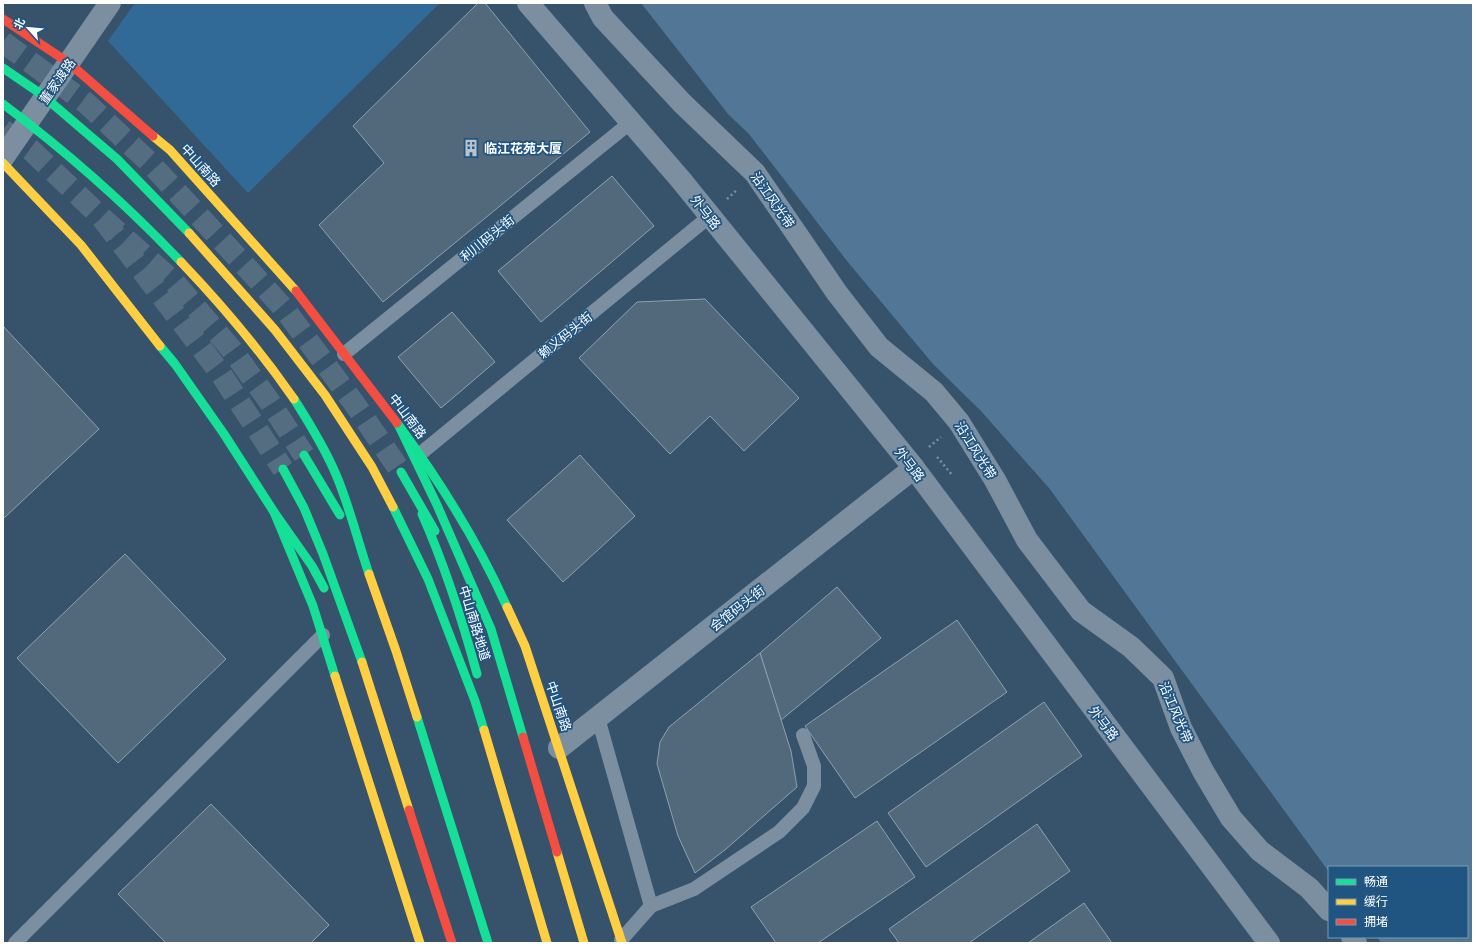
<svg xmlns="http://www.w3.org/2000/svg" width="1476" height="946" viewBox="0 0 1476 946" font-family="'Exo 2','Noto Sans SC',sans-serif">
<rect width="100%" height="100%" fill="#36536b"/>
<!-- green -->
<polygon fill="#316a96" points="135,3 440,3 248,193 108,41"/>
<!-- water -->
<polygon fill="#527796" points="641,3 1473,3 1473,943 1381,943 1377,937 1467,937 1467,867 1329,867 1329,872 1049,488 981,411 933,364 847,261 749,134 728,114"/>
<!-- building -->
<g fill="#52697c" stroke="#8fa1b0">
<polygon points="478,3 485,3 590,132 383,302 319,225 384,163 353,126"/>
<polygon points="612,176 654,226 541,322 498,271"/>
<polygon points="705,299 799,398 744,451 710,416 670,454 579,358 637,302"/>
<polygon points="452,312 495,362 441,408 398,357"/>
<polygon points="3,326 99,429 3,519"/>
<polygon points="580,455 635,516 563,582 507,520"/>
<polygon points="125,554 226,659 118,763 17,658"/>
<polygon points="837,587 881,638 781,720 760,653"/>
<polygon points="957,620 1007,692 855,798 805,726"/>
<polygon points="760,653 791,751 797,787 726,849 695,873 678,836 657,764 660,742 669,727"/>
<polygon points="1044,702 1082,756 926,867 888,813"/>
<polygon points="211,804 329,925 311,943 166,943 118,894"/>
<polygon points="877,821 915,877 818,943 776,943 751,907"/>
<polygon points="1037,824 1070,871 969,943 899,943 889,929"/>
<polygon points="1084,903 1112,943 1028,943"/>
</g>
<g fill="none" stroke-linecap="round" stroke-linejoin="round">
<!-- primary-tunnel -->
<g stroke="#546d81" stroke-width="22" stroke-dasharray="22 11" stroke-linecap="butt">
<polyline points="3,42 86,103 149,162 249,270 286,311 354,403 401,472"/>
<polyline points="3,130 31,150 102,218 175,283 232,350 269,401 304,455"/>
</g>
<!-- highway-tunnel -->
<polyline stroke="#546d81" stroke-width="22" stroke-dasharray="22 11" stroke-linecap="butt" points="102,218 221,374 283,469"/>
<!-- path -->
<g stroke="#7c8fa1" stroke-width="2.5" stroke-dasharray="2 3" stroke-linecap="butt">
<polyline points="727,199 738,189"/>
<polyline points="929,447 941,437"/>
<polyline points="937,457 953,476"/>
</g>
<!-- lane -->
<g stroke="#7c8fa1" stroke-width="14">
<polyline points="344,354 631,122"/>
<polyline points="420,454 710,216"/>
<polyline points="598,718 651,906"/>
<polyline points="621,940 651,906 694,889 779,832 803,808 814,786 814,766 803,735"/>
<polyline points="15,943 323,635"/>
</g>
<!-- street -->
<g stroke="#7c8fa1" stroke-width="22">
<polyline points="528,3 681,180 914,468 1269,943"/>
<polyline points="595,3 603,18 682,103 755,173 837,293 879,347 934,392 959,422 995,480 1027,540 1081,611 1131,647 1163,678 1181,728 1203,771 1231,818 1260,851 1309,888 1329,910"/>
<polyline points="3,158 110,3"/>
<polyline points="559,748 914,468"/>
<polyline points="1352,937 1356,943"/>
</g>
<!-- fast -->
<g stroke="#16e098" stroke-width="9">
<polyline points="3,68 41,94 117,159 189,233"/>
<path d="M3,104c64,48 123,100 178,158"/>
<polyline points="160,346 175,364 224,434 274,512 313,606 335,676"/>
<path d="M294,399c16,25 32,51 43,78 13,31 21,65 32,97"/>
<path d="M397,423c42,57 81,119 110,184"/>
<polyline points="400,428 437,505 491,629 523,737"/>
<polyline points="304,455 340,515"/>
<polyline points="283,469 304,508 323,554 362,662"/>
<polyline points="401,472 435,531"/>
<polyline points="393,507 428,579 475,701 484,730"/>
<polyline points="274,512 312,566 324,588"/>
<path d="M422,514c23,52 40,105 55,160"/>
<polyline points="417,717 488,943"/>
</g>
<!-- slow -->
<g stroke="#ffcf43" stroke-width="9">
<polyline points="153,136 170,150 296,291"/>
<polyline points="3,163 81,245 160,346"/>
<polyline points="189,233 275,330 325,395 372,467 393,507"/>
<path d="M181,262c41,43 79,88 113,137"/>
<polyline points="369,574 396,651 417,717"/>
<polyline points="507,607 525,646 622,943"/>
<polyline points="362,662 409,810"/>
<polyline points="335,676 420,943"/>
<polyline points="484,730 547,943"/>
<polyline points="557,852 584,943"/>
</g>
<!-- jam -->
<g stroke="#f24e42" stroke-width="9">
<polyline points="3,19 69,63 153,136"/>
<polyline points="296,291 397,423"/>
<polyline points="523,737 557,852"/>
<polyline points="409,810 452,943"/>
</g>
</g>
<!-- icons -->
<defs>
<g id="building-bare" transform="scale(1.38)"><path d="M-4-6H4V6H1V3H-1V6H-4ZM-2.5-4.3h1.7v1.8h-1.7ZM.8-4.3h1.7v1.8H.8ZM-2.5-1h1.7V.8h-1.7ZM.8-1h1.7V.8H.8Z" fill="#b9c3cb" stroke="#205581" stroke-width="2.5" paint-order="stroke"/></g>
</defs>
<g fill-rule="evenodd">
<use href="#building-bare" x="471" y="148"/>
</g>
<g text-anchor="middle" stroke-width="3.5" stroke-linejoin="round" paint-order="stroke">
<!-- street labels -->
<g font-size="13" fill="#fff" stroke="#205581">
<text transform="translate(57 81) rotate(-55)" y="5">董家渡路</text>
<text transform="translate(201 165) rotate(48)" y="5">中山南路</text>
<text transform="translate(773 200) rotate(55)" y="5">沿江风光带</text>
<text transform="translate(706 212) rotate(52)" y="5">外马路</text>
<text transform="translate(487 238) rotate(-39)" y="5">利川码头街</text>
<text transform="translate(565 335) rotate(-39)" y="5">赖义码头街</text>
<text transform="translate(408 416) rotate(53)" y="5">中山南路</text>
<text transform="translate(976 450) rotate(58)" y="5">沿江风光带</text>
<text transform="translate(910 464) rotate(52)" y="5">外马路</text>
<text transform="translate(737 608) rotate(-38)" y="5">会馆码头街</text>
<text transform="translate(475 623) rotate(73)" y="5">中山南路地道</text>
<text transform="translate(559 706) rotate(71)" y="5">中山南路</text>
<text transform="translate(1176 712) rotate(67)" y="5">沿江风光带</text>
<text transform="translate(1104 723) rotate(53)" y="5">外马路</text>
</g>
<!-- poi labels -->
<g font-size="13" font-weight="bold" fill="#fff" stroke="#205581" text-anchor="start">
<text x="484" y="153">临江花苑大厦</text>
</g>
</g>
<!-- border -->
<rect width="1476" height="946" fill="none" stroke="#ffffff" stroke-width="8"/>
<!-- legend -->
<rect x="1328" y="866" width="140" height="72" fill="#205581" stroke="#7999b3"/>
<rect x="1336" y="879" width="20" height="6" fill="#16e098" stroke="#7999b3"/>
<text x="1364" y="886" font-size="12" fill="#ffffff">畅通</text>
<rect x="1336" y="899" width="20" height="6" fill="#ffcf43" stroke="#7999b3"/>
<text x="1364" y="906" font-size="12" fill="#ffffff">缓行</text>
<rect x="1336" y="919" width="20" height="6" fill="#f24e42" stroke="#7999b3"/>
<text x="1364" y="926" font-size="12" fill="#ffffff">拥堵</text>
<!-- north arrow -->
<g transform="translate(28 28) rotate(297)" stroke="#205581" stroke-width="3" paint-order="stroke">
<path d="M0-3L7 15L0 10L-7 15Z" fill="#ffffff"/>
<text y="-6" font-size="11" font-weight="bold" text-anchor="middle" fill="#ffffff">北</text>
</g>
</svg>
